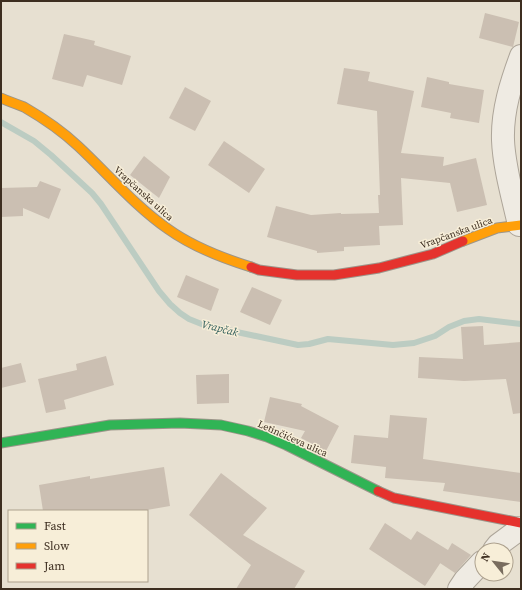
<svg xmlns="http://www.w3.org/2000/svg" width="522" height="590" viewBox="0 0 522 590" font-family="'Source Serif 4',serif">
<rect width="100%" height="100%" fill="#e7e0d1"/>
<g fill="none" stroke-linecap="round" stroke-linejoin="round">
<!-- stream -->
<polyline stroke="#bcccc2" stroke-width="6" points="1,122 34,141 51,155 92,193 101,204 159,291 170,304 180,313 189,319 204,325 298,345 309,344 328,339 393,345 414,343 435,336 449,327 464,321 479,319 521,324"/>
</g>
<!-- building -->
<g fill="#cbbfb2">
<polygon points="485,13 519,22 513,47 479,38"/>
<polygon points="64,34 95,41 94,45 131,56 122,85 87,75 83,87 52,79"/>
<polygon points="344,68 370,72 368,81 414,91 401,153 444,157 443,166 476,158 487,205 457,212 450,183 401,178 403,225 379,226 380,245 344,247 344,251 317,253 317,251 267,237 276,206 311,215 341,213 341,214 379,213 378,195 380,195 377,111 337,104"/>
<polygon points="427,77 449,82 449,84 484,90 479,123 450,118 451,113 421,107"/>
<polygon points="185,87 211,101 195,131 169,118"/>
<polygon points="224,141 265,169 249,193 208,165"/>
<polygon points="144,156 170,177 159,198 130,175"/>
<polygon points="40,181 61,189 49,219 23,208 23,216 1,217 1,188 37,187"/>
<polygon points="186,275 219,289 211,311 177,297"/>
<polygon points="252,287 282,300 270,325 240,312"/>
<polygon points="483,326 484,345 521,342 521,413 513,414 506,379 464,381 418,378 419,357 463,359 461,327"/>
<polygon points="106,356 114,385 64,400 66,409 46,413 38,379 77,370 76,364"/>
<polygon points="21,363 26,382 1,388 1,368"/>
<polygon points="229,374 229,403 197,404 196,375"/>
<polygon points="270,397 302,404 301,406 339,426 326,451 301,438 305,431 264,422"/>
<polygon points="390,415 427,418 423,459 521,473 521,502 443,491 445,483 385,478 386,467 351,463 354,435 388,438"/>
<polygon points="164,467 170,506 141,511 43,511 39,485 90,476 90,479"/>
<polygon points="221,473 267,508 243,535 305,571 294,589 236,589 251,565 189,515"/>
<polygon points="385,523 411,540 417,531 448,550 452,543 471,555 455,573 440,563 445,556 425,586 369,549"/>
</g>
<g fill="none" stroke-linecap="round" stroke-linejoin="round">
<!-- street casing -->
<g stroke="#ada599" stroke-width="24">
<g id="street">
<path d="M519,225c-6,-27 -15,-58 -16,-85 -1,-29 8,-57 18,-84"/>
<polyline points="494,550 498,545 521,528"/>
<polyline points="459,589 465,580 482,562"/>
</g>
</g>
<!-- fast casing -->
<g stroke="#9c958a" stroke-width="11">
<polyline id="fast" points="1,443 110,425 180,423 221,425 248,431 267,437 286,445 378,491"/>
</g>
<!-- slow casing -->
<g stroke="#9c958a" stroke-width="11">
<g id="slow">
<path d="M1,98c7,3 15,6 23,9 19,11 38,24 54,39 30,28 57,60 90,83 25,18 54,29 83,38"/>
<polyline points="463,241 497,228 521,225"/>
</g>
</g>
<!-- jam casing -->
<g stroke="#9c958a" stroke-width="11">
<g id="jam">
<polyline points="251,267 259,270 297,275 334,275 379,268 433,254 463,241"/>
<polyline points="378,491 394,498 521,523"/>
</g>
</g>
<!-- street -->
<use href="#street" stroke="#efebe3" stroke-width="22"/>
<!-- fast -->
<use href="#fast" stroke="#30b455" stroke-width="9"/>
<!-- slow -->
<use href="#slow" stroke="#ff9f0a" stroke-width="9"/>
<!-- jam -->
<use href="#jam" stroke="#e5322d" stroke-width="9"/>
</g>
<g text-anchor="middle" stroke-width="3" stroke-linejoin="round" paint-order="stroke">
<!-- street labels -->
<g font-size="10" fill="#3d2e20" stroke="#f7eed8">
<text transform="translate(144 193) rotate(42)" y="4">Vrapčanska ulica</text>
<text transform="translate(456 232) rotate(-20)" y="4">Vrapčanska ulica</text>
<text transform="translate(293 438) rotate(24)" y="4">Letinčićeva ulica</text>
</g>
<!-- water labels -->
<g font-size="11" font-style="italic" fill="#2f5d5a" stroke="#f7eed8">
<text transform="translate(220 328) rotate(14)" y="4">Vrapčak</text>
</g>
</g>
<!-- border -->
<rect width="522" height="590" fill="none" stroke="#3d2e20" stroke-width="4"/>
<!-- legend -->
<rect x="8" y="510" width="140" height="72" fill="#f7eed8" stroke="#ada18e"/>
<rect x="16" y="523" width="20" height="6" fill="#30b455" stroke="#ada18e"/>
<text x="44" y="530" font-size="12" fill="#3d2e20">Fast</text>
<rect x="16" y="543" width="20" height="6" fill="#ff9f0a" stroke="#ada18e"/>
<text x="44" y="550" font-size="12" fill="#3d2e20">Slow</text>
<rect x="16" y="563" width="20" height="6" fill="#e5322d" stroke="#ada18e"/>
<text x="44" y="570" font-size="12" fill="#3d2e20">Jam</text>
<!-- north arrow -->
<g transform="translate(494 562) rotate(300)"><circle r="19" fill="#f7eed8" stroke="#ada18e"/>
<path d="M0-3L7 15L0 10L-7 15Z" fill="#786c5e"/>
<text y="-6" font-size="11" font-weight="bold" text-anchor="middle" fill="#3d2e20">N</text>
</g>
</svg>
